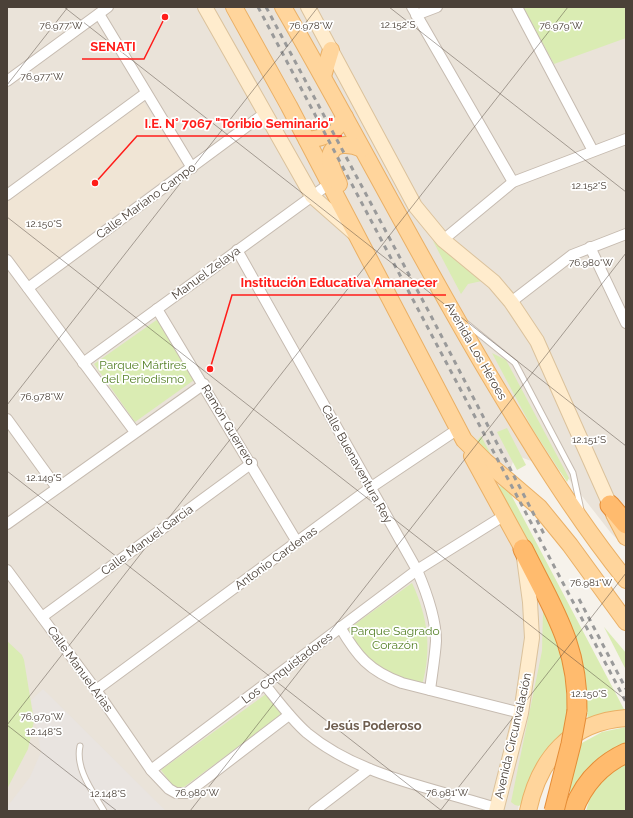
<svg xmlns="http://www.w3.org/2000/svg" width="633" height="818" viewBox="0 0 633 818" font-family="Raleway,sans-serif">
<rect width="100%" height="100%" fill="#f6f2eb"/>
<!-- residential -->
<polygon fill="#eae3d9" points="7,7 626,7 626,548 611,533 564,473 515,455 503,494 536,554 554,645 521,782 518,811 7,811"/>
<!-- industrial -->
<polygon fill="#e9e4e0" points="43,689 166,811 7,811 7,807 30,777 41,752 31,700"/>
<!-- education -->
<polygon fill="#f0e5d5" points="143,101 184,165 28,280 7,250 7,202"/>
<!-- green -->
<g fill="#daecb3">
<polygon points="523,7 626,7 626,38 554,64"/>
<polygon points="433,241 482,281 468,284 461,294"/>
<polygon points="158,319 194,380 135,422 94,364"/>
<polygon points="492,353 506,360 569,478 567,482 532,428"/>
<polygon points="507,428 526,465 517,470 497,432"/>
<polygon points="481,436 495,462 476,442"/>
<polygon points="495,486 507,487 626,713 588,722 584,676 580,653"/>
<path d="M412,583c16,34 20,66 10,102l-32,-10 -27,-20 -16,-25z"/>
<polygon points="545,608 565,649 572,720 524,801 519,806 515,805 511,802 542,651 543,611"/>
<polygon points="604,627 626,653 626,670"/>
<polygon points="7,641 22,655 24,660 34,721 28,749 7,789"/>
<polygon points="266,694 282,714 184,787 179,789 173,786 161,770"/>
<polygon points="626,727 626,747 590,767 571,792 568,790 580,744 602,732"/>
<polygon points="626,763 626,811 586,811 593,788 619,765"/>
</g>
<g fill="none" stroke-linecap="round" stroke-linejoin="round">
<!-- lane casing -->
<g stroke="#c6bbb0" stroke-width="7">
<g id="lane">
<polyline points="467,324 515,363 573,473 581,510"/>
<path d="M80,746c-5,23 13,46 24,65"/>
</g>
</g>
<!-- street casing -->
<g stroke="#c6bbb0" stroke-width="12">
<g id="street">
<polyline points="412,7 513,182"/>
<polyline points="517,7 593,151"/>
<polyline points="99,14 192,168"/>
<polyline points="416,15 437,7"/>
<polyline points="7,81 108,7"/>
<polyline points="7,195 146,93"/>
<polyline points="443,240 513,182 626,139"/>
<polyline points="590,247 626,323"/>
<path d="M237,250l180,320c9,21 19,47 19,71 -1,16 -4,33 -6,49"/>
<polyline points="7,260 135,432"/>
<polyline points="28,288 265,113"/>
<polyline points="511,302 572,255 626,234"/>
<polyline points="157,309 297,542"/>
<polyline points="83,363 329,184"/>
<polyline points="7,419 57,488"/>
<polyline points="7,524 204,384"/>
<polyline points="7,570 96,690 151,770 169,789 176,793 187,793 289,715"/>
<polyline points="42,617 252,463"/>
<path d="M340,627c17,29 29,44 62,56l119,30"/>
<path d="M265,685c13,16 26,34 42,48 52,43 126,55 189,75"/>
<polyline points="96,690 370,488 458,429"/>
<polyline points="151,770 417,570 505,515"/>
<polyline points="314,811 369,769"/>
</g>
</g>
<!-- secondary casing -->
<g stroke="#dbc29c" stroke-width="16">
<g id="secondary">
<polyline points="205,7 312,196 354,233"/>
<polyline points="308,7 415,206 443,240 494,282 511,302 537,341 610,505"/>
<polyline points="496,811 521,713 532,638 530,602 524,558"/>
</g>
</g>
<!-- primary casing -->
<g stroke="#eab066" stroke-width="18">
<g id="primary">
<polyline points="234,7 289,106 464,440 485,461 539,507 570,545 626,622"/>
<path d="M283,7c70,121 134,246 205,366 43,72 86,142 138,207"/>
<polyline points="323,76 331,50"/>
<path d="M307,140c19,-2 27,-7 38,-23"/>
<path d="M339,184c-3,-7 -8,-16 -9,-24 -1,-20 22,-16 32,-11"/>
<polyline points="472,456 523,549"/>
<polyline points="614,514 626,537"/>
<path d="M528,811c11,-52 42,-89 98,-93"/>
</g>
</g>
<!-- highway casing -->
<g stroke="#e58d37" stroke-width="21">
<g id="highway">
<polyline points="610,505 626,524"/>
<path d="M523,549c28,57 56,96 54,162"/>
<path d="M573,811c10,-27 27,-46 53,-58"/>
</g>
</g>
<!-- lane -->
<use href="#lane" stroke="#fff" stroke-width="5"/>
<!-- street -->
<use href="#street" stroke="#fff" stroke-width="10"/>
<!-- secondary -->
<use href="#secondary" stroke="#ffeccd" stroke-width="14"/>
<!-- primary -->
<use href="#primary" stroke="#ffd59c" stroke-width="16"/>
<!-- highway -->
<use href="#highway" stroke="#ffbb6e" stroke-width="19"/>
<!-- rail -->
<g stroke="#9a9a9a" stroke-width="3" stroke-dasharray="5 5" stroke-linecap="butt">
<polyline points="258,7 626,702"/>
<polyline points="266,7 430,314 544,534"/>
<polyline points="579,599 626,689"/>
</g>
<!-- highway-bridge casing -->
<g stroke="#e58d37" stroke-width="21" stroke-linecap="butt">
<polyline id="highway-bridge" points="554,811 571,744 577,711"/>
</g>
<!-- highway-bridge -->
<use href="#highway-bridge" stroke="#ffbb6e" stroke-width="19"/>
</g>
<!-- ticks -->
<path fill="none" stroke="#4b4138" stroke-width="1" stroke-opacity="0.45" d="M64,7l562,439M389,7l237,185M7,85l61,-78M7,217l619,483M7,405l311,-398M7,471l435,340M7,725l561,-718M7,725l110,86M190,811l436,-558M440,811l186,-238"/>
<g text-anchor="middle" stroke-width="3.5" stroke-linejoin="round" paint-order="stroke">
<!-- street labels -->
<g font-size="12" fill="#4b4138" stroke="#fff">
<text transform="translate(146 201) rotate(-36)" y="4">Calle Mariano Campo</text>
<text transform="translate(206 273) rotate(-36)" y="4">Manuel Zelaya</text>
<text transform="translate(476 351) rotate(60)" y="4">Avenida Los Héroes</text>
<text transform="translate(228 425) rotate(59)" y="4">Ramón Guerrero</text>
<text transform="translate(357 464) rotate(61)" y="4">Calle Buenaventura Rey</text>
<text transform="translate(147 540) rotate(-36)" y="4">Calle Manuel Garcia</text>
<text transform="translate(276 558) rotate(-36)" y="4">Antonio Cardenas</text>
<text transform="translate(287 668) rotate(-37)" y="4">Los Conquistadores</text>
<text transform="translate(80 669) rotate(54)" y="4">Calle Manuel Arias</text>
<text transform="translate(513 736) rotate(-77)" y="4">Avenida Circunvalación</text>
</g>
<!-- park labels -->
<g font-size="12" fill="#558127" stroke="#fff">
<text x="143" y="369">Parque Mártires<tspan x="143" dy="14">del Periodismo</tspan></text>
<text x="395" y="635">Parque Sagrado<tspan x="395" dy="14">Corazón</tspan></text>
</g>
<!-- neighbourhood labels -->
<g font-size="13" font-weight="bold" fill="#6f5e4f" stroke="#fff">
<text x="373" y="730">Jesús Poderoso</text>
</g>
</g>
<g font-size="10" text-anchor="middle" fill="#4b4138" stroke="#fff" stroke-width="3.5" stroke-linejoin="round" paint-order="stroke">
<text x="398" y="28">12.152°S</text>
<text x="61" y="29">76.977°W</text>
<text x="311" y="29">76.978°W</text>
<text x="561" y="29">76.979°W</text>
<text x="42" y="80">76.977°W</text>
<text x="589" y="189">12.152°S</text>
<text x="44" y="227">12.150°S</text>
<text x="591" y="266">76.980°W</text>
<text x="42" y="400">76.978°W</text>
<text x="589" y="443">12.151°S</text>
<text x="44" y="481">12.149°S</text>
<text x="591" y="586">76.981°W</text>
<text x="589" y="697">12.150°S</text>
<text x="42" y="720">76.979°W</text>
<text x="44" y="735">12.148°S</text>
<text x="197" y="796">76.980°W</text>
<text x="447" y="796">76.981°W</text>
<text x="108" y="797">12.148°S</text>
</g>
<!-- callouts -->
<path fill="none" stroke="#ff1d1a" stroke-width="1.5" d="M165 17L144 59H82M95 183L137 136H342M210 369L232 295H446"/>
<g fill="#ff1d1a" stroke="#fff" stroke-width="1.5">
<circle cx="165" cy="17" r="4"/>
<circle cx="95" cy="183" r="4"/>
<circle cx="210" cy="369" r="4"/>
</g>
<g font-size="13" text-anchor="middle" font-weight="bold" fill="#ff1d1a" stroke="#fff" stroke-width="3.5" stroke-linejoin="round" paint-order="stroke">
<text x="113" y="51">SENATI</text>
<text x="239" y="128">I.E. N° 7067 "Toribio Seminario"</text>
<text x="339" y="287">Institución Educativa Amanecer</text>
</g>
<!-- border -->
<rect width="633" height="818" fill="none" stroke="#4b4138" stroke-width="16"/>
</svg>
